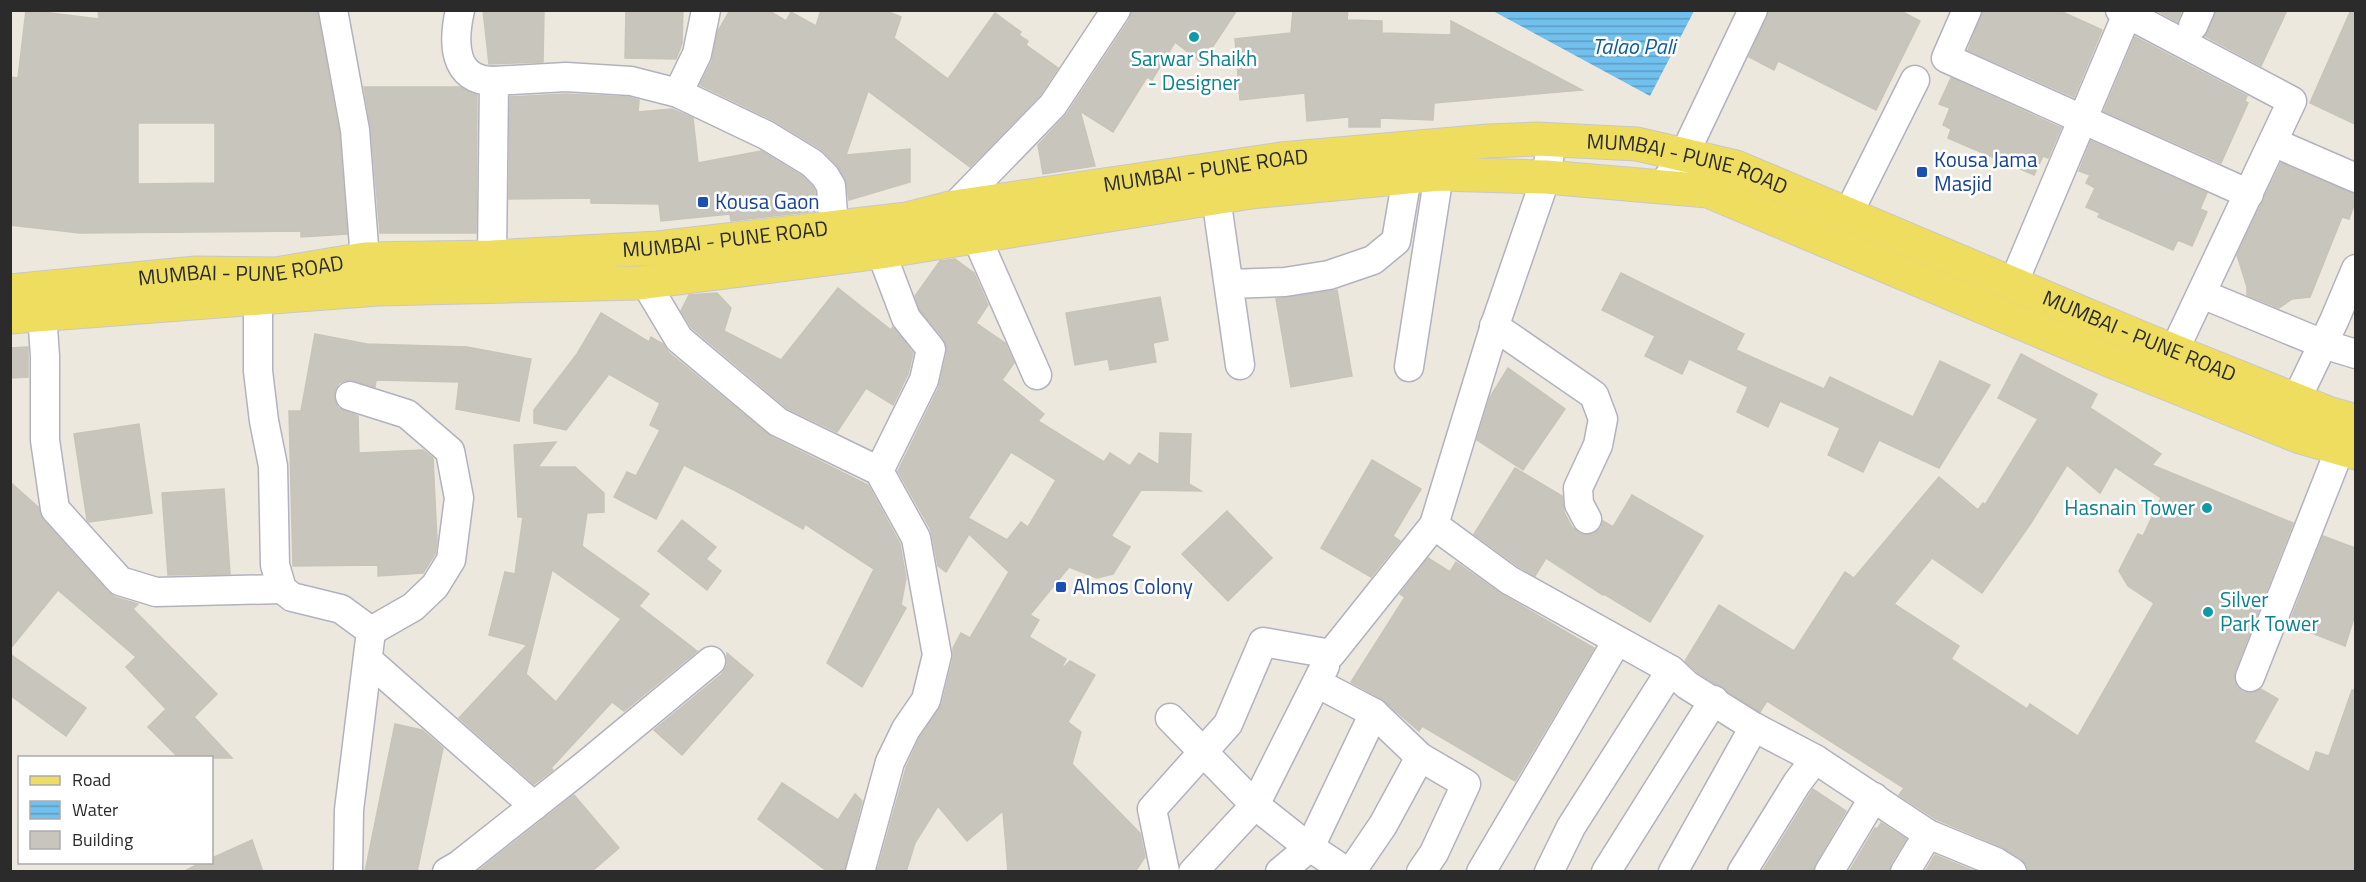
<svg xmlns="http://www.w3.org/2000/svg" width="2366" height="882" viewBox="0 0 2366 882" font-family="'Titillium Web',sans-serif">
<defs>
<pattern id="water-rules" width="6" height="5" patternUnits="userSpaceOnUse" patternTransform="scale(1.5)"><rect width="6" height="5" fill="#72c0ed"/><path d="M0 2.5h6" fill="none" stroke="#5e9cc0"/></pattern>
</defs>
<rect width="100%" height="100%" fill="#ede8de"/>
<!-- water -->
<polygon fill="url(#water-rules)" points="1493,11 1694,11 1650,96"/>
<!-- building -->
<g fill="#c8c5bd" stroke="#c8c4b7" stroke-width="1.5" fill-rule="evenodd">
<path d="M26,10l73,9 -1,-9h219l22,122 8,102 -46,3v-6l-221,2 -70,-8v-148l8,1zM138,123h77v60l-77,1z"/>
<polygon points="483,10 544,10 543,62 489,64"/>
<polygon points="626,10 683,10 682,43 676,59 625,58"/>
<polygon points="730,10 768,10 786,21 791,12 816,26 821,10 884,10 901,17 894,38 948,79 995,13 1021,32 1019,35 1028,41 1026,45 1058,68 1040,95 970,167 868,91 846,155 910,149 910,182 849,200 845,178 837,165 821,149 773,120 700,85 712,61 718,31"/>
<polygon points="1132,10 1237,10 1202,63 1175,42 1152,80 1147,77 1113,132 1080,111 1095,166 1043,174 1038,145 1067,114 1130,19"/>
<polygon points="1293,10 1348,10 1347,20 1382,21 1382,33 1451,35 1451,21 1582,90 1434,103 1433,120 1380,118 1380,127 1349,127 1349,117 1307,121 1305,93 1240,100 1235,39 1291,33"/>
<polygon points="1769,10 1899,10 1920,21 1876,110 1778,61 1774,70 1749,57"/>
<polygon points="1983,10 2058,10 2102,30 2074,97 1968,50"/>
<polygon points="2156,10 2182,10 2177,22"/>
<polygon points="2216,10 2287,10 2261,66 2205,36"/>
<polygon points="2351,10 2355,10 2355,124 2310,103"/>
<polygon points="2135,37 2247,96 2245,101 2248,103 2221,163 2104,111"/>
<polygon points="1951,78 2061,128 2048,158 2043,156 2034,175 1948,138 1951,129 1943,125 1950,108 1939,104"/>
<polygon points="364,87 460,87 477,95 476,233 380,233 371,129"/>
<polygon points="566,94 628,97 639,100 638,112 672,109 693,118 698,163 761,151 802,176 812,186 815,191 816,211 731,221 730,214 661,221 659,204 591,203 591,198 509,199 510,97"/>
<polygon points="2091,141 2207,193 2200,209 2207,212 2192,246 2178,240 2173,250 2098,217 2100,213 2086,207 2095,188 2086,183 2090,175 2079,171"/>
<polygon points="2281,163 2355,194 2355,202 2349,219 2342,217 2310,297 2292,299 2279,308 2247,295 2247,287 2237,255"/>
<path d="M955,259l19,14 14,32 -12,18 29,20 9,20 -12,17 42,34 -6,7 66,41 6,-9 20,13 9,-13 20,12 1,-32 31,1 -2,50 12,7 -60,-1 -30,46 19,11 -17,27 -16,4 -28,-11 -39,48 9,5 -10,17 37,22 -6,12 10,-10 25,14 -27,47 13,10 -9,32 68,69 5,24 -10,15h-127l-5,-61 -36,30 -29,-35 -23,37 -9,29h-29l29,-104 14,-31 22,-33 11,-45v-11l8,-15 9,5 39,-66 -40,-38 -23,38 -8,-6 -7,-36 -33,-59 41,-84 8,-34 -3,-14 -24,-29 -5,-14 25,-35zM1011,452l45,28 -28,47 -7,-5 -14,18 -39,-22z"/>
<polygon points="1621,273 1744,334 1736,350 1824,389 1830,377 1913,417 1940,361 1990,385 1939,468 1879,440 1863,472 1828,455 1840,428 1780,401 1768,427 1737,412 1748,387 1689,359 1682,374 1645,356 1655,336 1602,310"/>
<polygon points="838,288 891,330 893,327 913,353 908,374 893,405 866,388 837,432 787,408 692,328 681,311 689,295 717,293 731,308 724,331 781,360"/>
<polygon points="1337,290 1352,376 1291,387 1276,299"/>
<polygon points="1160,297 1168,340 1153,343 1156,362 1110,370 1108,359 1075,365 1066,313"/>
<polygon points="601,313 649,342 651,337 663,344 668,352 771,437 868,485 900,544 906,578 901,605 906,608 862,687 827,663 874,569 805,524 803,529 736,491 684,465 656,519 614,497 627,472 636,476 660,430 650,425 660,403 609,374 566,430 534,423 534,410 577,354"/>
<polygon points="315,334 367,344 467,347 531,359 519,421 456,409 459,382 376,380 375,387 347,380 339,383 335,390 334,399 338,408 358,416 359,453 423,450 433,458 437,541 435,554 423,573 378,576 378,565 293,566 289,411 301,411"/>
<polygon points="28,347 28,377 10,378 10,348"/>
<path d="M2021,354l76,40 -7,14 71,46 -9,11 141,58 -58,148 -1,9 3,7 6,5 10,1 8,-4 17,10 -24,43 55,30 7,-20 13,4 23,-66h3v182h-327l-2,-8 -5,-6 -19,-11 -66,-28 -37,-24 5,-7 -137,-87 -7,11 -63,-40 -12,-11 34,-56 75,46 51,-79 9,6 85,-101 39,33 5,-7 2,2 53,-86 -40,-21zM2067,465l33,28 15,-26 46,31 -18,38 -5,-2 -19,37 9,15 26,17 -76,133 -48,-32 -3,5 -76,-50 8,-13 -65,-42 38,-46 50,35 49,-70z"/>
<polygon points="1508,368 1565,409 1523,470 1477,440 1490,397"/>
<polygon points="139,424 152,513 89,522 87,520 74,434"/>
<path d="M556,442l-18,25h37l29,26v19l-17,1 -5,33 67,48 -10,12 58,45 -73,60 -12,-9 -61,66 2,2 -19,14 -75,-66 68,-73 -38,-10 16,-63 10,2 8,-57h-5l-4,-72zM552,570l69,49 -65,83 -30,-28z"/>
<polygon points="1372,460 1421,489 1393,536 1400,541 1371,577 1321,548"/>
<polygon points="1515,468 1562,496 1564,512 1572,527 1579,533 1587,535 1594,534 1601,528 1603,521 1613,527 1632,495 1703,536 1650,622 1604,594 1603,595 1546,558 1535,576 1518,566 1474,534"/>
<polygon points="10,482 38,507 43,520 108,592 115,597 138,604 133,609 217,694 194,717 232,758 179,758 148,727 166,709 126,667 136,657 58,590 10,649"/>
<polygon points="224,489 230,574 168,575 162,493"/>
<polygon points="1227,511 1272,558 1228,601 1182,554"/>
<polygon points="682,520 716,547 706,559 721,571 707,590 658,551"/>
<polygon points="2323,536 2355,548 2355,615 2345,646 2289,624"/>
<polygon points="1428,558 1450,572 1456,562 1501,594 1594,648 1515,781 1422,726 1419,731 1382,699 1351,682 1405,597 1400,594"/>
<polygon points="727,653 753,675 682,755 654,730 722,674 727,666"/>
<polygon points="10,654 86,708 66,736 10,695"/>
<polygon points="395,724 422,730 443,748 417,872 365,872"/>
<polygon points="782,783 838,820 855,794 862,801 844,872 828,872 758,819"/>
<polygon points="1813,789 1846,811 1815,864 1813,872 1762,872"/>
<polygon points="574,795 619,848 591,872 477,872"/>
<polygon points="1881,823 1906,839 1891,863 1889,872 1849,872 1875,828 1877,829"/>
<polygon points="252,840 263,872 183,872 202,862 212,862 212,858"/>
<polygon points="1935,855 1976,872 1925,872"/>
</g>
<g fill="none" stroke-linecap="round" stroke-linejoin="round">
<!-- minor casing -->
<g stroke="#b1b2bf" stroke-width="31">
<g id="minor">
<polyline points="333,10 355,130 365,259"/>
<path d="M460,10c-7,31 -8,71 34,71"/>
<polyline points="1967,10 1946,58 2249,194"/>
<polyline points="2120,10 2292,101 2174,351"/>
<polyline points="2193,26 2200,10"/>
<polyline points="678,93 697,54 706,10"/>
<polyline points="1552,140 1546,177 1496,322 1434,525 1509,580 1671,670 1687,685 1754,727 1815,759 1928,834 1996,862 2012,872"/>
<polyline points="2273,142 2356,178"/>
<polyline points="1662,186 1684,155 1753,10"/>
<polyline points="1216,197 1240,365"/>
<polyline points="954,207 1053,105 1116,10"/>
<polyline points="1848,214 1915,80"/>
<polyline points="976,236 1037,375"/>
<polyline points="492,257 494,81 566,77 631,81 678,93 766,135 812,163 825,176 831,186 834,228"/>
<polyline points="645,282 679,339 778,422 879,471"/>
<polyline points="1229,284 1285,282 1329,275 1373,260 1396,241 1407,177"/>
<polyline points="2013,284 2127,14"/>
<polyline points="2202,294 2323,344 2356,354"/>
<polyline points="258,298 258,371 264,421 273,466 275,565 282,589 292,597 341,609 371,631 349,810 348,872"/>
<polyline points="42,314 45,356 45,440 55,509 120,581 156,592 282,589"/>
<polyline points="1494,326 1594,395 1603,419 1598,445 1578,488 1579,504 1587,519"/>
<polyline points="1409,367 1439,174"/>
<polyline points="350,396 407,414 450,451 459,498 451,560 435,586 413,607 371,631"/>
<polyline points="2296,400 2334,321 2356,269"/>
<polyline points="368,660 534,806"/>
<polyline points="2250,677 2340,449"/>
<polyline points="1317,683 1374,713 1420,757 1466,784 1434,853 1421,872"/>
<polyline points="1170,718 1255,805 1298,839 1347,872"/>
<polyline points="447,872 459,865 583,767 711,661"/>
<polyline points="860,872 890,762 906,729 926,700 937,655 916,538 879,471 924,380 931,349 906,318 881,252"/>
<polyline points="1165,872 1152,809 1228,724 1263,642 1331,654 1434,525"/>
<polyline points="1193,872 1255,805 1325,666"/>
<polyline points="1280,872 1310,847 1374,713"/>
<polyline points="1351,872 1383,825 1420,757"/>
<polyline points="1481,872 1617,641"/>
<polyline points="1549,872 1571,827 1671,670"/>
<polyline points="1606,872 1714,700"/>
<polyline points="1673,872 1754,727"/>
<polyline points="1742,872 1797,783 1815,759"/>
<polyline points="1829,872 1874,797"/>
<polyline points="1905,872 1928,834"/>
</g>
</g>
<!-- major casing -->
<g stroke="#c8c8c8" stroke-width="35">
<g id="major">
<path id="s1" d="M10,291l186,-18 80,1 89,-15 127,-2 166,-9 249,-29 47,-12 327,-48 207,-18 49,-2 100,5 99,23 403,170 189,76 28,8"/>
<polyline points="10,317 378,289 639,283 881,252 1251,192 1439,174 1546,177 1708,191 2111,361 2300,437 2356,453"/>
</g>
</g>
<!-- minor -->
<use href="#minor" stroke="#fff" stroke-width="28"/>
<!-- major -->
<use href="#major" stroke="#efdd60" stroke-width="33"/>
</g>
<!-- markers -->
<g fill="#0f9aa8" stroke="#fff" stroke-width="2">
<circle cx="1194" cy="37" r="6"/>
<circle cx="2207" cy="508" r="6"/>
<circle cx="2208" cy="612" r="6"/>
</g>
<g fill="#1a4fb4" stroke="#fff" stroke-width="2">
<rect x="1916" y="166" width="12" height="12" rx="3"/>
<rect x="697" y="196" width="12" height="12" rx="3"/>
<rect x="1055" y="581" width="12" height="12" rx="3"/>
</g>
<g text-anchor="middle" stroke-width="5" stroke-linejoin="round" paint-order="stroke">
<!-- culture labels -->
<g font-size="21" fill="#0d838f" stroke="#fff">
<text x="1194" y="66">Sarwar Shaikh<tspan x="1194" dy="24">- Designer</tspan></text>
<text x="2195" y="515" text-anchor="end">Hasnain Tower</text>
<text x="2220" y="607" text-anchor="start">Silver<tspan x="2220" dy="24">Park Tower</tspan></text>
</g>
<!-- transit labels -->
<g font-size="21" fill="#164399" stroke="#fff" text-anchor="start">
<text x="1934" y="167">Kousa Jama<tspan x="1934" dy="24">Masjid</tspan></text>
<text x="715" y="209">Kousa Gaon</text>
<text x="1073" y="594">Almos Colony</text>
</g>
<!-- street labels -->
<g font-size="21" fill="#2b2b2b" stroke="#fff">
<text dy="7" stroke="none"><textPath href="#s1" startOffset="1690">MUMBAI - PUNE ROAD</textPath></text>
<text dy="7" stroke="none"><textPath href="#s1" startOffset="1204">MUMBAI - PUNE ROAD</textPath></text>
<text dy="7" stroke="none"><textPath href="#s1" startOffset="718">MUMBAI - PUNE ROAD</textPath></text>
<text dy="7" stroke="none"><textPath href="#s1" startOffset="232">MUMBAI - PUNE ROAD</textPath></text>
<text dy="7" stroke="none"><textPath href="#s1" startOffset="2176">MUMBAI - PUNE ROAD</textPath></text>
</g>
<!-- water labels -->
<g font-size="22" font-style="italic" fill="#0f5c9b" stroke="#fff">
<text x="1634" y="54">Talao Pali</text>
</g>
</g>
<!-- border -->
<rect width="2366" height="882" fill="none" stroke="#2b2b2b" stroke-width="24"/>
<!-- legend -->
<rect x="18" y="756" width="195" height="108" fill="#ffffff" stroke="#aaaaaa" stroke-width="1.5"/>
<rect x="30" y="776" width="30" height="9" fill="#efdd60" stroke="#aaaaaa" stroke-width="1.5"/>
<text x="72" y="786" font-size="18" fill="#2b2b2b">Road</text>
<rect x="30" y="801" width="30" height="18" fill="url(#water-rules)" stroke="#aaaaaa" stroke-width="1.5"/>
<text x="72" y="816" font-size="18" fill="#2b2b2b">Water</text>
<rect x="30" y="831" width="30" height="18" fill="#c8c5bd" stroke="#aaaaaa" stroke-width="1.5"/>
<text x="72" y="846" font-size="18" fill="#2b2b2b">Building</text>
</svg>
